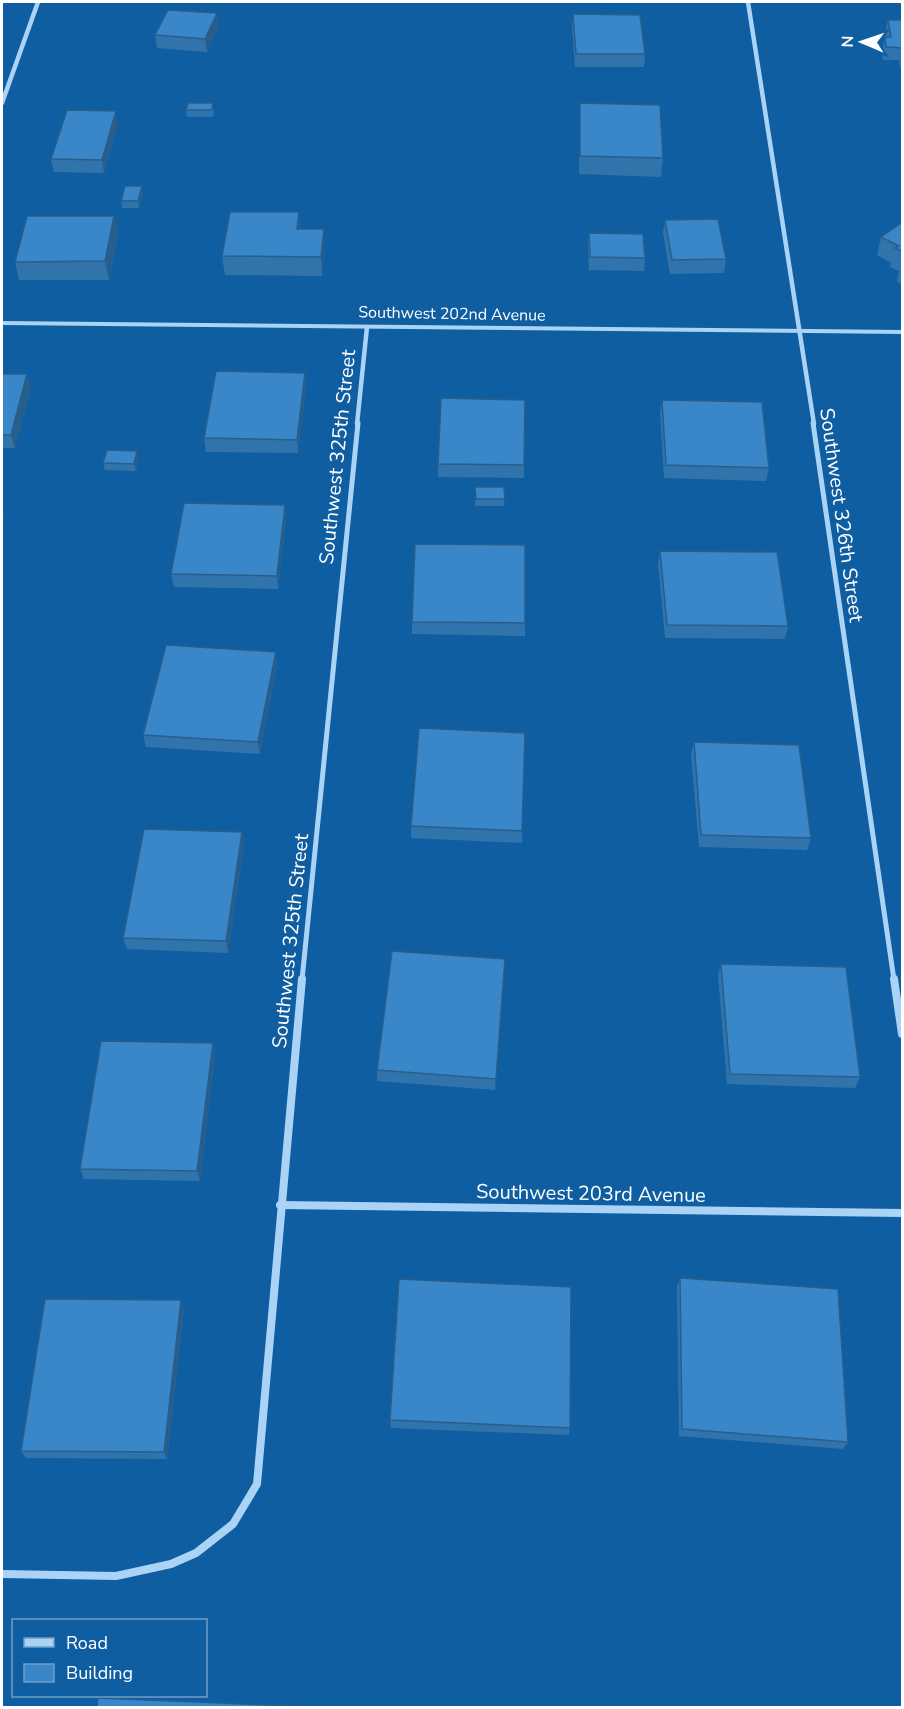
<svg xmlns="http://www.w3.org/2000/svg" width="904" height="1709" viewBox="0 0 904 1709" font-family="'Nunito Sans',sans-serif">
<rect width="100%" height="100%" fill="#105ea2"/>
<g fill="none" stroke-linecap="round" stroke-linejoin="round">
<!-- minor-far2 -->
<g stroke="#aad3f6" stroke-width="4.5">
<polyline points="748,2 814,424"/>
<polyline points="2,103 38,2"/>
<polyline points="357,424 367,327"/>
</g>
<!-- minor-far1 -->
<g stroke="#aad3f6" stroke-width="5">
<polyline points="813,423 894,980"/>
<polyline points="302,980 358,423"/>
</g>
<!-- minor -->
<g stroke="#aad3f6" stroke-width="8">
<polyline points="894,979 902,1034"/>
<polyline points="280,1205 902,1213"/>
<polyline points="2,1574 116,1576 171,1564 196,1553 233,1524 257,1484 302,979"/>
</g>
<!-- tertiary -->
<polygon fill="#aad3f6" fill-rule="evenodd" points="2,321 902,330 902,334 2,325"/>
</g>
<!-- wall -->
<g fill="#3174ac">
<polygon points="573,14 645,54 644,67 575,67 572,27"/>
<polygon points="888,20 903,20 903,68 900,68 899,60 883,60 882,51 885,38 886,38 885,32"/>
<polygon points="219,26 207,52 157,48 155,35"/>
<polygon points="580,103 663,158 661,177 579,174"/>
<polygon points="186,110 214,110 213,117 187,117"/>
<polygon points="118,124 104,173 54,172 51,159"/>
<polygon points="143,193 139,208 122,208 121,201"/>
<polygon points="299,212 300,229 325,248 322,276 225,275 222,256"/>
<polygon points="114,216 118,234 109,280 19,280 15,262"/>
<polygon points="665,220 726,259 724,273 670,274 663,233"/>
<polygon points="903,222 903,285 897,282 899,271 890,267 891,263 877,255 881,237"/>
<polygon points="589,233 645,258 644,271 589,270 588,246"/>
<polygon points="305,373 306,386 298,453 206,452 204,438"/>
<polygon points="2,374 31,387 15,448 2,448"/>
<polygon points="662,400 769,468 766,481 664,478 660,413"/>
<polygon points="139,458 136,471 105,470 103,463"/>
<polygon points="438,464 524,465 524,478 438,477"/>
<rect x="475" y="487" width="29" height="19"/>
<polygon points="285,505 286,518 278,589 174,587 171,574"/>
<polygon points="660,551 788,626 785,639 665,638 658,564"/>
<polygon points="412,622 525,623 525,636 412,634"/>
<polygon points="277,664 260,754 146,747 143,735"/>
<polygon points="694,742 811,838 807,850 699,847 691,755"/>
<polygon points="411,826 522,831 522,843 411,838"/>
<polygon points="244,844 228,953 127,949 123,938"/>
<polygon points="505,959 495,1090 377,1081 377,1070"/>
<polygon points="721,964 860,1077 855,1088 727,1084 718,975"/>
<polygon points="213,1043 215,1053 200,1181 84,1179 80,1169"/>
<polygon points="680,1278 848,1442 843,1449 679,1436 677,1287"/>
<polygon points="184,1309 167,1459 26,1458 21,1451"/>
<polygon points="390,1420 570,1428 569,1435 391,1428"/>
</g>
<!-- shaded-wall -->
<g fill="#285e8c">
<polygon points="217,13 219,26 207,52 205,39"/>
<polygon points="116,111 118,124 104,173 102,160"/>
<polygon points="142,186 143,193 139,208 138,201"/>
<polygon points="299,212 300,231 297,229"/>
<polygon points="114,216 118,234 109,280 105,261"/>
<polygon points="324,229 325,248 322,276 321,257"/>
<polygon points="305,373 306,386 298,453 297,440"/>
<polygon points="27,374 31,387 15,448 11,435"/>
<polygon points="137,451 139,458 136,471 134,464"/>
<polygon points="2,503 5,514 2,530"/>
<polygon points="285,505 286,518 278,589 277,576"/>
<polygon points="276,652 277,664 260,754 258,742"/>
<polygon points="242,832 244,844 228,953 226,941"/>
<polygon points="213,1043 215,1053 200,1181 197,1171"/>
<polygon points="181,1300 184,1309 167,1459 164,1452"/>
</g>
<!-- building -->
<g fill="#3987c8" stroke="#285e8c" stroke-width="1.5">
<polygon points="168,10 217,13 205,39 155,35"/>
<polygon points="573,14 640,15 645,54 576,54"/>
<polygon points="888,20 903,20 903,51 902,48 886,47 885,38 891,37"/>
<polygon points="188,103 213,103 212,110 186,110"/>
<polygon points="580,103 660,105 663,158 580,156"/>
<polygon points="67,110 116,111 102,160 51,159"/>
<polygon points="125,186 142,186 138,201 121,201"/>
<polygon points="230,212 299,212 297,229 324,229 321,257 222,256"/>
<polygon points="27,216 114,216 105,261 15,262"/>
<polygon points="718,219 726,259 672,260 665,220"/>
<polygon points="903,222 903,252 895,248 899,246 881,237"/>
<polygon points="589,233 643,234 645,258 590,257"/>
<polygon points="216,371 305,373 297,440 204,438"/>
<polygon points="2,374 27,374 11,435 2,435"/>
<polygon points="441,398 525,400 524,465 438,464"/>
<polygon points="662,400 762,402 769,468 666,465"/>
<polygon points="107,450 137,451 134,464 103,463"/>
<polygon points="475,487 504,487 505,499 476,499"/>
<polygon points="184,503 285,505 277,576 171,574"/>
<polygon points="415,544 525,545 525,623 412,622"/>
<polygon points="660,551 777,552 788,626 667,625"/>
<polygon points="166,645 276,652 258,742 143,735"/>
<polygon points="419,728 525,733 522,831 411,826"/>
<polygon points="694,742 799,745 811,838 701,835"/>
<polygon points="144,829 242,832 226,941 123,938"/>
<polygon points="392,951 505,959 496,1079 377,1070"/>
<polygon points="721,964 846,967 860,1077 730,1074"/>
<polygon points="101,1041 213,1043 197,1171 80,1169"/>
<polygon points="680,1278 838,1289 848,1442 682,1429"/>
<polygon points="399,1279 571,1287 570,1428 390,1420"/>
<polygon points="45,1299 181,1300 164,1452 21,1451"/>
<polygon points="98,1698 291,1706 291,1707 97,1707"/>
</g>
<g text-anchor="middle" stroke-width="5" stroke-linejoin="round" paint-order="stroke">
<!-- far-street labels -->
<g font-size="16" fill="#fff" stroke="#105ea2">
<text transform="translate(452 313) rotate(1)" y="6">Southwest 202nd Avenue</text>
</g>
<!-- street labels -->
<g font-size="20" fill="#fff" stroke="#105ea2">
<text transform="translate(337 457) rotate(-84)" y="7">Southwest 325th Street</text>
<text transform="translate(842 515) rotate(82)" y="7">Southwest 326th Street</text>
<text transform="translate(290 941) rotate(-84)" y="7">Southwest 325th Street</text>
<text transform="translate(591 1193) rotate(1)" y="7">Southwest 203rd Avenue</text>
</g>
</g>
<!-- border -->
<rect width="904" height="1709" fill="none" stroke="#ffffff" stroke-width="6"/>
<!-- legend -->
<rect x="12" y="1619" width="195" height="78" fill="#105ea2" stroke="#709ec7" stroke-width="1.5"/>
<rect x="24" y="1638" width="30" height="9" fill="#aad3f6" stroke="#709ec7" stroke-width="1.5"/>
<text x="66" y="1649" font-size="18" fill="#ffffff">Road</text>
<rect x="24" y="1664" width="30" height="18" fill="#3987c8" stroke="#709ec7" stroke-width="1.5"/>
<text x="66" y="1679" font-size="18" fill="#ffffff">Building</text>
<!-- north arrow -->
<g transform="translate(862 42) rotate(272)" stroke="#105ea2" stroke-width="4.5" paint-order="stroke">
<path d="M0-4.5L10 22L0 15L-10 22Z" fill="#ffffff"/>
<text y="-9" font-size="16" font-weight="bold" text-anchor="middle" fill="#ffffff">N</text>
</g>
</svg>
